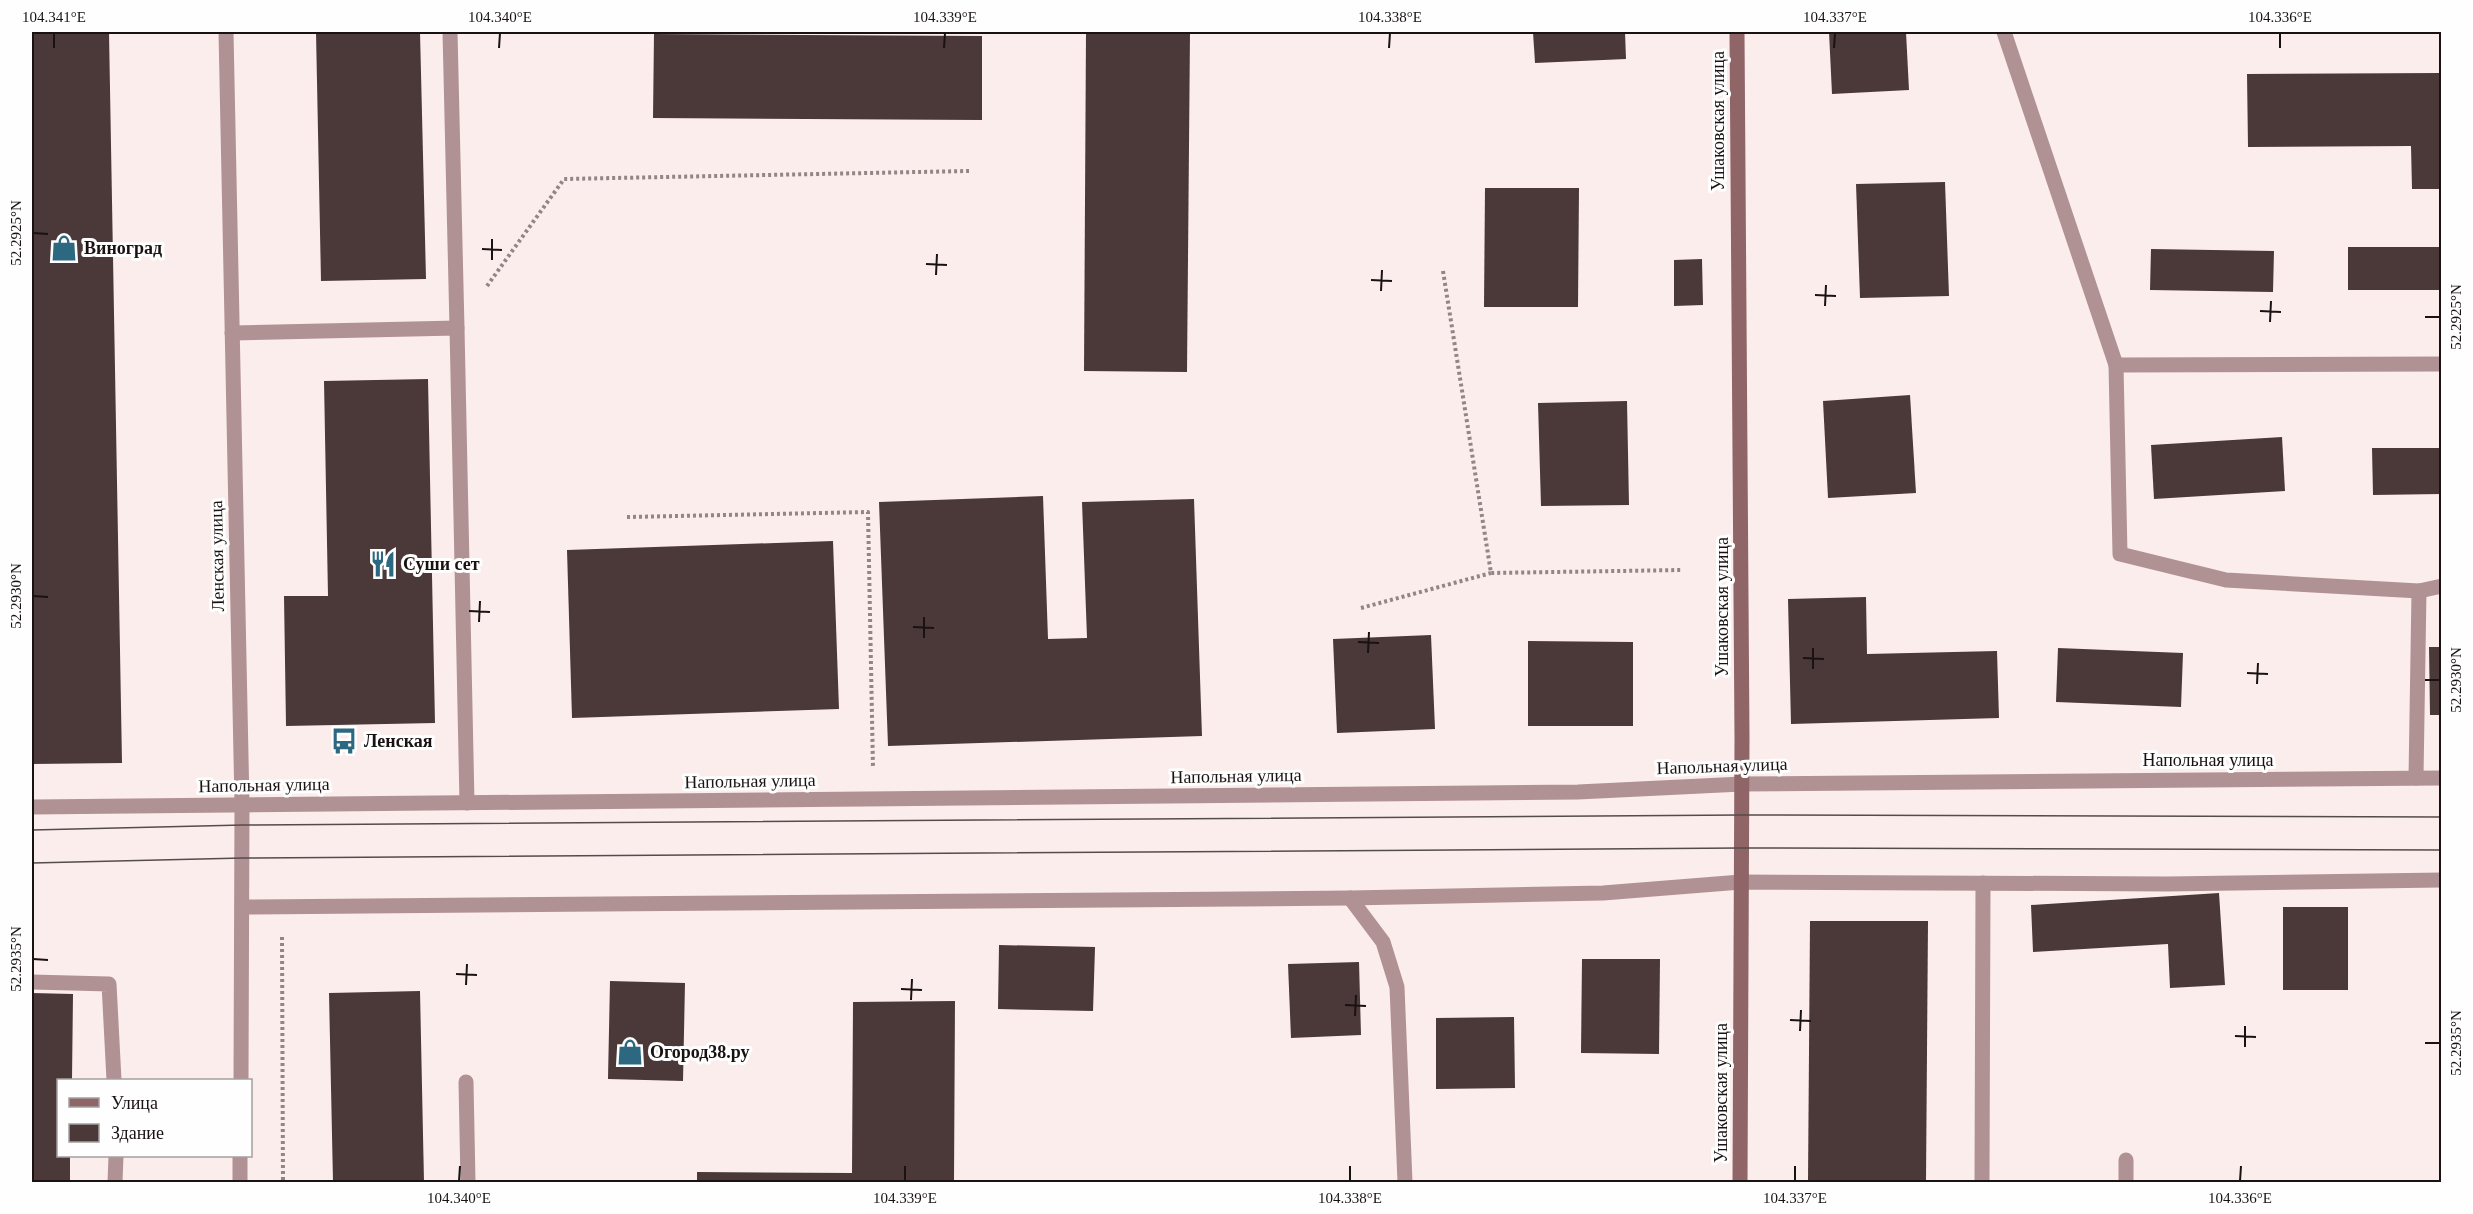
<svg xmlns="http://www.w3.org/2000/svg" width="2473" height="1214" viewBox="0 0 2473 1214" font-family="Georgia,serif">
<rect width="100%" height="100%" fill="#fceded"/>
<!-- building -->
<g fill="#4b393a">
<polygon points="32,32 109,32 122,763 32,764"/>
<polygon points="316,32 420,32 426,279 321,281"/>
<polygon points="1086,32 1190,32 1187,372 1084,371"/>
<polygon points="1533,32 1625,32 1626,59 1535,63"/>
<polygon points="1829,32 1906,32 1909,90 1832,94"/>
<polygon points="654,34 982,36 982,120 653,118"/>
<polygon points="2442,73 2442,189 2412,189 2411,146 2248,147 2247,74"/>
<polygon points="1945,182 1949,296 1860,298 1856,184"/>
<polygon points="1485,188 1579,188 1578,307 1484,307"/>
<rect x="2348" y="247" width="94" height="43"/>
<polygon points="2151,249 2274,251 2273,292 2150,290"/>
<polygon points="1702,259 1703,305 1674,306 1674,260"/>
<polygon points="428,379 435,723 286,726 284,596 328,596 324,381"/>
<polygon points="1910,395 1916,493 1828,498 1823,401"/>
<polygon points="1627,401 1629,505 1541,506 1538,403"/>
<polygon points="2282,437 2285,491 2154,499 2151,445"/>
<polygon points="2372,448 2442,448 2442,494 2373,495"/>
<polygon points="1043,496 1048,639 1087,638 1082,502 1194,499 1202,736 888,746 879,502"/>
<polygon points="833,541 839,709 572,718 567,550"/>
<polygon points="1866,597 1867,654 1997,651 1999,718 1791,724 1788,599"/>
<polygon points="1431,635 1435,729 1337,733 1333,639"/>
<polygon points="1528,641 1633,642 1633,726 1528,726"/>
<polygon points="2429,647 2442,647 2442,715 2430,715"/>
<polygon points="2058,648 2183,653 2181,707 2056,702"/>
<polygon points="2219,893 2225,985 2170,988 2168,944 2033,952 2031,905"/>
<rect x="2283" y="907" width="65" height="83"/>
<polygon points="1810,921 1928,921 1926,1182 1808,1182"/>
<polygon points="999,945 1095,947 1093,1011 998,1009"/>
<polygon points="1582,959 1660,959 1659,1054 1581,1053"/>
<polygon points="1359,962 1361,1035 1291,1038 1288,964"/>
<polygon points="610,981 685,983 683,1081 608,1079"/>
<polygon points="420,991 424,1182 333,1182 329,993"/>
<polygon points="32,993 73,994 72,1080 58,1080 58,1156 70,1156 70,1182 32,1182"/>
<polygon points="955,1001 954,1182 697,1182 697,1172 852,1173 853,1002"/>
<polygon points="1514,1017 1515,1088 1436,1089 1436,1018"/>
</g>
<g fill="none" stroke-linecap="round" stroke-linejoin="round">
<!-- path -->
<g stroke="#918585" stroke-width="4" stroke-dasharray="3 3" stroke-linecap="butt">
<polyline points="1443,271 1491,573 1682,570"/>
<polyline points="487,286 564,179 969,171"/>
<polyline points="627,517 868,512 873,768"/>
<polyline points="1361,608 1491,573"/>
<polyline points="282,937 283,1182"/>
</g>
<!-- service -->
<g stroke="#b19294" stroke-width="15">
<polyline points="450,32 457,328"/>
<polyline points="2004,32 2116,365"/>
<polyline points="232,333 457,328 467,803"/>
<polyline points="2419,591 2226,580 2120,554 2116,365 2442,364"/>
<polyline points="2416,778 2419,591 2442,586"/>
<polyline points="1350,898 1383,942 1397,987 1405,1182"/>
<polyline points="243,907 1350,898 1603,893 1741,882 2167,884 2442,880"/>
<polyline points="32,982 109,984 114,1080"/>
<polyline points="466,1082 468,1182"/>
<polyline points="115,1182 116,1156"/>
<polyline points="1982,1182 1983,883"/>
<polyline points="2126,1182 2126,1160"/>
</g>
<!-- tertiary -->
<g stroke="#b19294" stroke-width="15">
<polyline points="226,32 242,804 241,1080"/>
<polyline points="32,807 1578,792 1742,784 2442,778"/>
<polyline points="240,1182 240,1156"/>
</g>
<!-- secondary -->
<polyline stroke="#906568" stroke-width="15" points="1737,32 1742,738 1740,1182"/>
<!-- tram -->
<g stroke="#544b4b" stroke-width="1.5">
<polyline points="32,830 243,825 1742,815 2442,817"/>
<polyline points="32,863 243,858 1741,848 2442,850"/>
</g>
</g>
<!-- ticks -->
<path fill="none" stroke="#191212" stroke-width="2" d="M54,48v-15M499,48l1,-15M944,48l1,-15M1389,48l1,-15M1834,48l1,-15M2280,48v-15M33,233l15,1M482,249l20,1M492,260v-21M926,264l21,1M936,275l1,-21M1371,280l21,1M1381,291l1,-21M1815,295l21,1M1825,306l1,-21M2260,311l21,1M2425,317h15M2270,322l1,-21M33,596l15,1M469,611l21,1M479,622l1,-21M913,627l21,1M924,638v-21M1358,642l21,1M1368,653l1,-21M1803,658l21,1M1813,669v-21M2247,673l21,1M2425,680h15M2257,684l1,-21M33,959l15,1M456,974l21,1M466,985l1,-21M901,989l21,1M911,1000l1,-21M1345,1005l21,1M1355,1016l1,-21M1790,1020l21,1M1800,1031l1,-21M2235,1036l21,1M2425,1043h15M2245,1047v-21M459,1181l1,-15M905,1181v-15M1350,1181v-15M1795,1181v-15M2240,1181l1,-15"/>
<!-- icons -->
<defs>
<g id="shop-bare" transform="scale(2.07)"><path d="M-5-2.5h2.3a2.7 3.5 0 0 1 5.4 0H5L5.5 6h-11ZM-1.5-2.5h3a1.5 2.3 0 0 0-3 0Z" fill="#2c6980" stroke="#fefefe" stroke-width="2.5" paint-order="stroke"/></g>
<g id="restaurant-bare" transform="scale(2.07)"><path d="M-5-6h1v4h1v-4h1v4h1v-4h1v5L-1.5 .5V6h-2V.5L-5-1ZM5-6V6H3V1.5H1.5Q1.5-4 5-6Z" fill="#2c6980" stroke="#fefefe" stroke-width="2.5" paint-order="stroke"/></g>
<g id="bus-bare" transform="scale(2.07)"><path d="M-5-6H5V4H4V6H2V4H-2V6H-4V4H-5ZM-3.5-4V0h7V-4ZM-3.5 1.2v1.5H-2V1.2ZM2 1.2v1.5H3.5V1.2Z" fill="#2c6980" stroke="#fefefe" stroke-width="2.5" paint-order="stroke"/></g>
</defs>
<g fill-rule="evenodd">
<use href="#shop-bare" x="64" y="248"/>
<use href="#restaurant-bare" x="383" y="564"/>
<use href="#bus-bare" x="344" y="741"/>
<use href="#shop-bare" x="630" y="1052"/>
</g>
<g text-anchor="middle" stroke-width="6" stroke-linejoin="round" paint-order="stroke">
<!-- street labels -->
<g font-size="18" fill="#191212" stroke="#fefefe">
<text transform="translate(1718 121) rotate(-90)" y="6">Ушаковская улица</text>
<text transform="translate(217 556) rotate(-91)" y="6">Ленская улица</text>
<text transform="translate(1722 607) rotate(-90)" y="6">Ушаковская улица</text>
<text x="2208" y="766">Напольная улица</text>
<text transform="translate(1722 766) rotate(-2)" y="6">Напольная улица</text>
<text transform="translate(1236 776) rotate(-1)" y="6">Напольная улица</text>
<text transform="translate(750 781) rotate(-1)" y="6">Напольная улица</text>
<text transform="translate(264 785) rotate(-1)" y="6">Напольная улица</text>
<text transform="translate(1721 1093) rotate(-90)" y="6">Ушаковская улица</text>
</g>
<!-- poi labels -->
<g font-size="18" font-weight="bold" fill="#191212" stroke="#fefefe" text-anchor="start">
<text x="84" y="254">Виноград</text>
<text x="403" y="570">Суши сет</text>
<text x="364" y="747">Ленская</text>
<text x="650" y="1058">Огород38.ру</text>
</g>
</g>
<!-- border -->
<rect width="2473" height="1214" fill="none" stroke="#fefefe" stroke-width="66"/>
<!-- legend -->
<rect x="57" y="1079" width="195" height="78" fill="#fefefe" stroke="#a2a0a0" stroke-width="1.5"/>
<rect x="69" y="1098" width="30" height="9" fill="#906568" stroke="#a2a0a0" stroke-width="1.5"/>
<text x="111" y="1109" font-size="18" fill="#191212">Улица</text>
<rect x="69" y="1124" width="30" height="18" fill="#4b393a" stroke="#a2a0a0" stroke-width="1.5"/>
<text x="111" y="1139" font-size="18" fill="#191212">Здание</text>
<rect x="33" y="33" width="2407" height="1148" fill="none" stroke="#191212" stroke-width="2"/>
<g font-size="15" text-anchor="middle" fill="#191212">
<text x="54" y="22">104.341°E</text>
<text x="500" y="22">104.340°E</text>
<text x="945" y="22">104.339°E</text>
<text x="1390" y="22">104.338°E</text>
<text x="1835" y="22">104.337°E</text>
<text x="2280" y="22">104.336°E</text>
<text transform="translate(16 233) rotate(-90)" y="5">52.2925°N</text>
<text transform="translate(2456 317) rotate(-90)" y="5">52.2925°N</text>
<text transform="translate(16 596) rotate(-90)" y="5">52.2930°N</text>
<text transform="translate(2456 680) rotate(-90)" y="5">52.2930°N</text>
<text transform="translate(16 959) rotate(-90)" y="5">52.2935°N</text>
<text transform="translate(2456 1043) rotate(-90)" y="5">52.2935°N</text>
<text x="459" y="1203">104.340°E</text>
<text x="905" y="1203">104.339°E</text>
<text x="1350" y="1203">104.338°E</text>
<text x="1795" y="1203">104.337°E</text>
<text x="2240" y="1203">104.336°E</text>
</g>
</svg>
